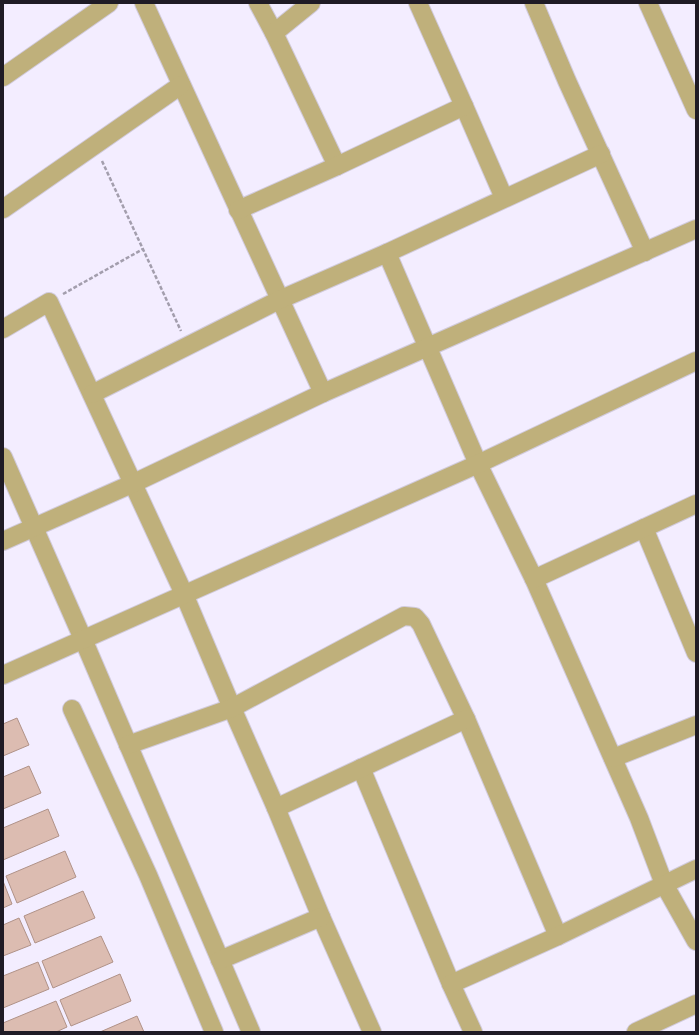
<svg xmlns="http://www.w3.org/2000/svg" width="699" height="1035" viewBox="0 0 699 1035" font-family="'Sofia Sans Condensed',sans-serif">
<rect width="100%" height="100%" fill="#f3edff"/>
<!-- building -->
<g fill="#dcbcb1" stroke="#b09288">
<polygon points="17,718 29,745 3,756 3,724"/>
<polygon points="29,766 41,793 3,809 3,777"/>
<polygon points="48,809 59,836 3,860 3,828"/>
<polygon points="65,851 76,877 17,903 6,876"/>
<polygon points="3,881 12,904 3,908"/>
<polygon points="83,891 95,918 35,943 24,916"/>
<polygon points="19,918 31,945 3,956 3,925"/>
<polygon points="101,936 113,962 53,988 42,961"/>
<polygon points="38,962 49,989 3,1008 3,976"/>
<polygon points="120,974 131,1001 71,1026 60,1000"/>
<polygon points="56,1001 67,1027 56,1032 3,1032 3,1023"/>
<polygon points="137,1016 144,1032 100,1032"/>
</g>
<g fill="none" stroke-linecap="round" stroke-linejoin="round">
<!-- minor casing -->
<g stroke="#d1cbdc" stroke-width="20">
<g id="minor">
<polyline points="144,3 323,393"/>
<polyline points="258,3 274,33 337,166"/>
<polyline points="418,3 464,106 504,198"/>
<polyline points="534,3 567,81 645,252"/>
<polyline points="648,3 696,110"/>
<polyline points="274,33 311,3"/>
<polyline points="3,77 109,3"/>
<polyline points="3,209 181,85"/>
<polyline points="238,210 337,166 464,106"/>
<polyline points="387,253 478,464 534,579 639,818 664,884 696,941"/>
<polyline points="3,329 49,302 184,594 232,708 276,808 321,917 372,1032"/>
<polyline points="92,394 279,300 387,253 601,154"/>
<polyline points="3,457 83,639 251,1032"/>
<polyline points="644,528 696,653"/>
<polyline points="3,541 134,483 323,393 696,229"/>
<polyline points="534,579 696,504"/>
<polyline points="3,675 478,464 696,361"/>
<polyline points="72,709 148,875 214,1032"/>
<polyline points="128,745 232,708 404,616 415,617 421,624 466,719 558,936"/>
<polyline points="613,758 696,725"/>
<polyline points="361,768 451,984 473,1032"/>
<polyline points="276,808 466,719"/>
<polyline points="220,960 321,917"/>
<polyline points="451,984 558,936 696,869"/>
<polyline points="636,1032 696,1004"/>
</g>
</g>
<!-- path -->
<g stroke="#a39ead" stroke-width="2.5" stroke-dasharray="4 2" stroke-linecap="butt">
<polyline points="102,161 181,331"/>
<polyline points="63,294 143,249"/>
</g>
<!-- minor -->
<use href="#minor" stroke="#bfb07b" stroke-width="18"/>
</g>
<!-- border -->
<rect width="699" height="1035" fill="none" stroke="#1f1b25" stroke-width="8"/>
</svg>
